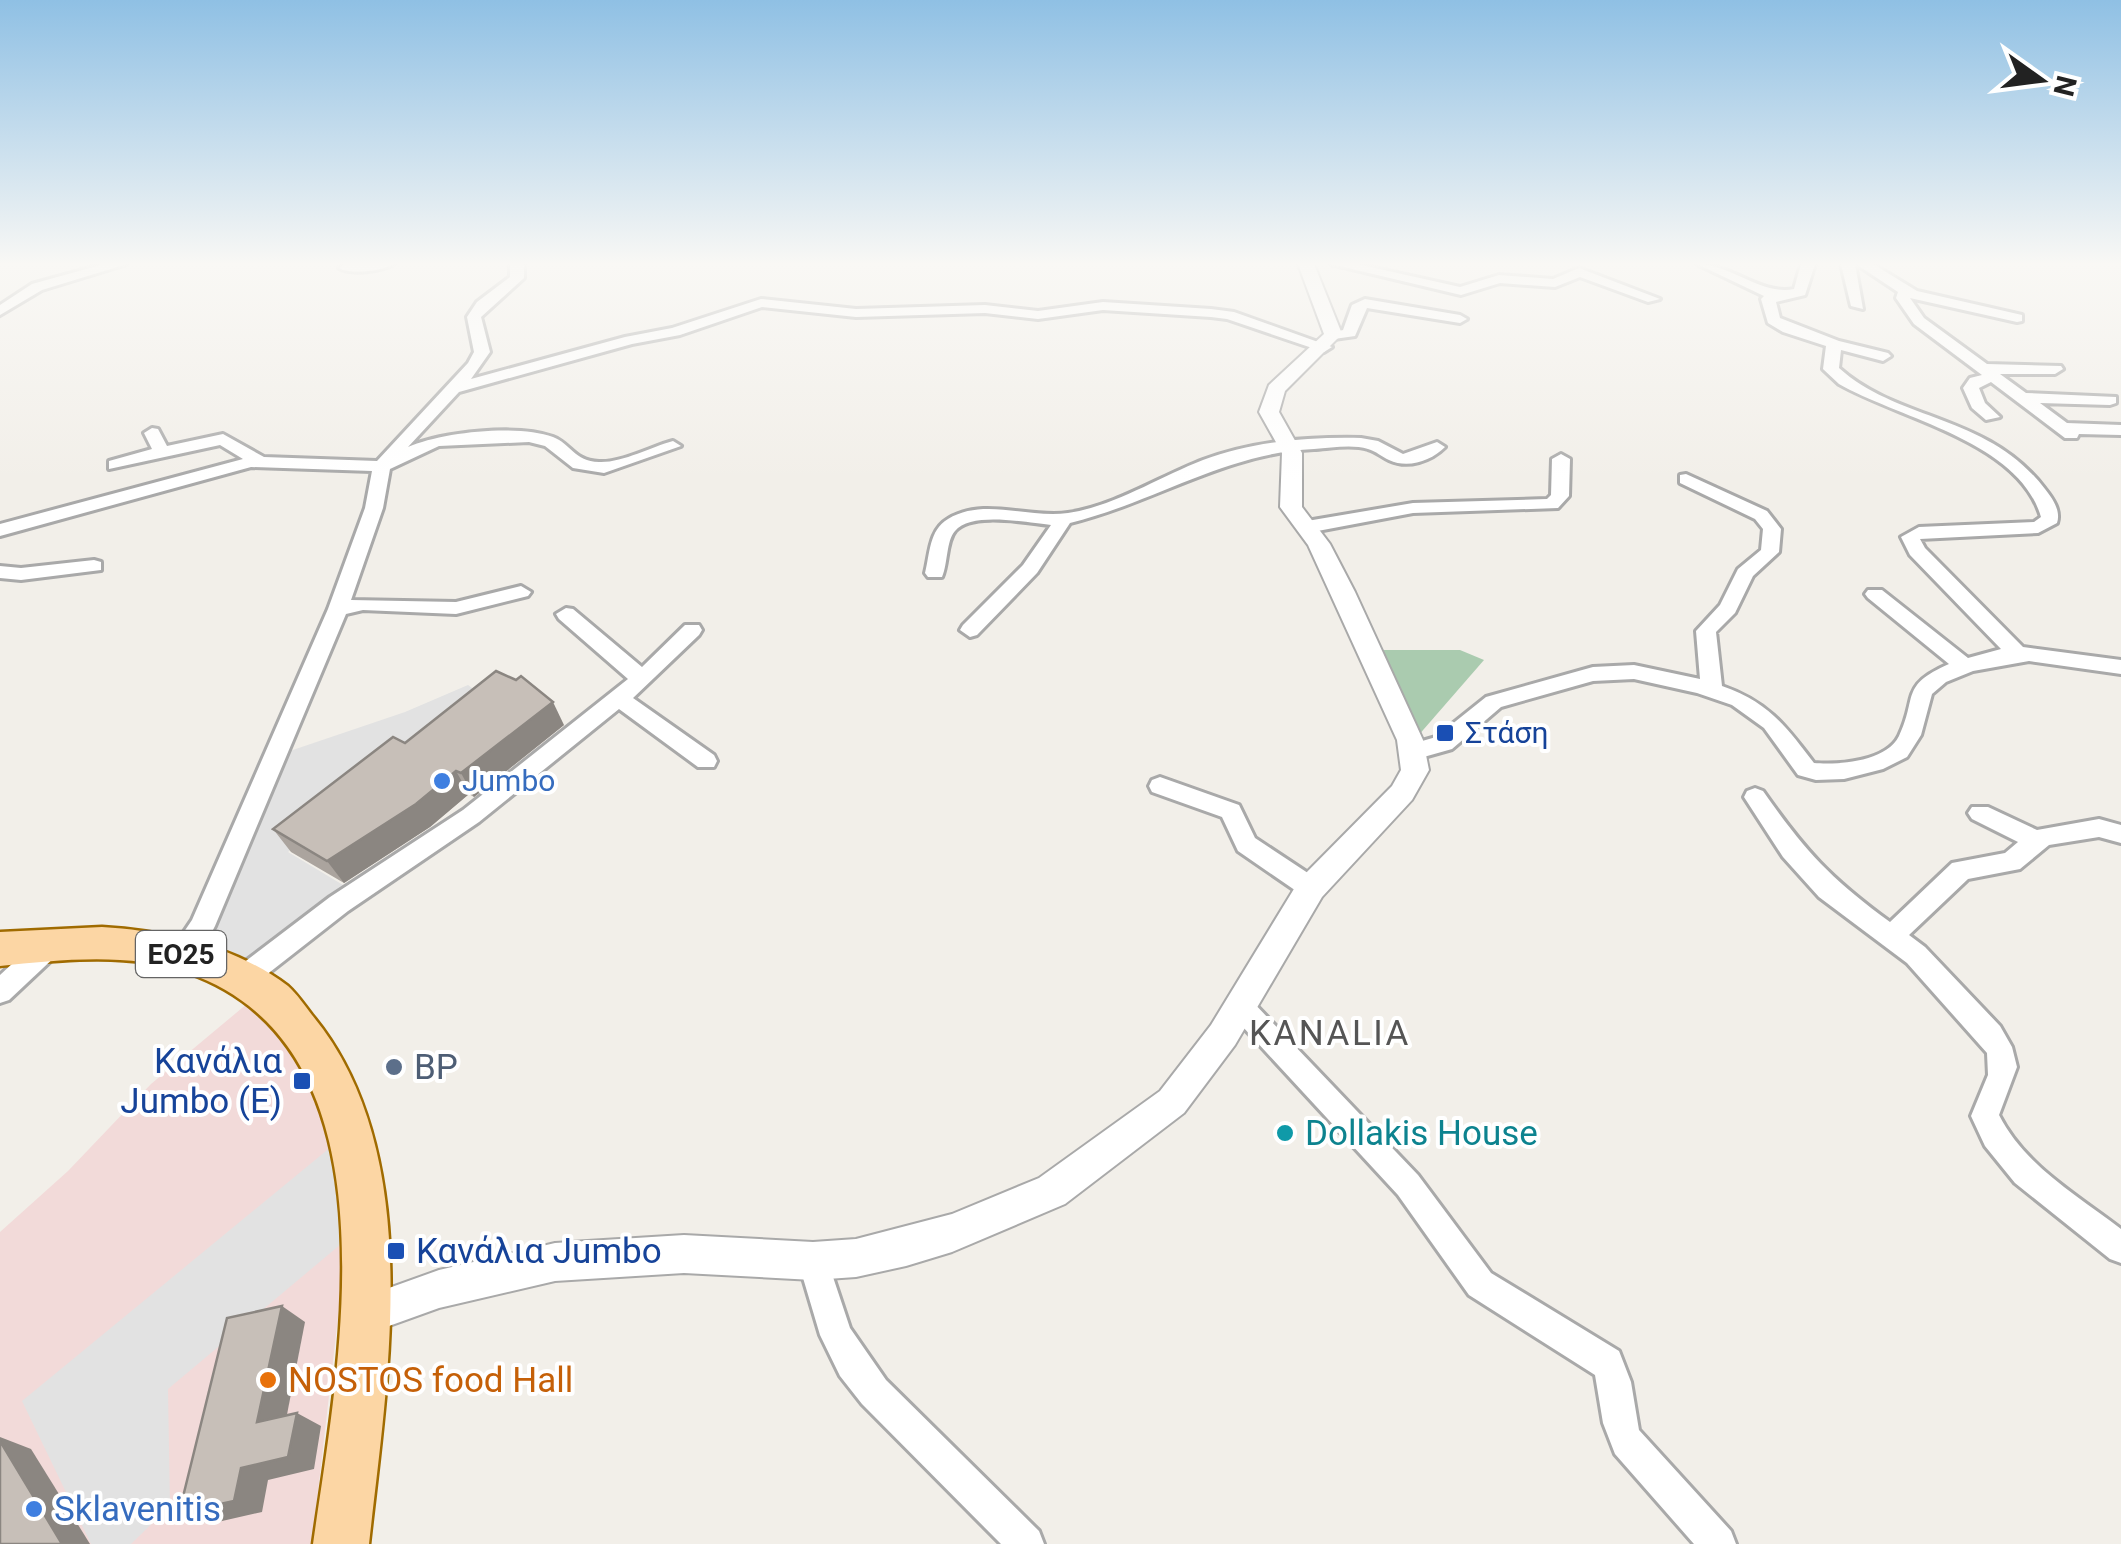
<svg xmlns="http://www.w3.org/2000/svg" width="2121" height="1544" viewBox="0 0 2121 1544" font-family="Roboto,sans-serif">
<rect width="100%" height="100%" fill="#f2efe9"/>
<!-- commercial -->
<polygon fill="#f2dad9" points="248,1003 276,1027 324,1103 347,1239 312,1544 0,1544 0,1232 68,1171 151,1084"/>
<!-- cemetery -->
<polygon fill="#aacbaf" points="1373,650 1460,650 1484,660 1417,737"/>
<!-- parking -->
<g fill="#e2e2e2">
<polygon points="468,685 483,696 288,852 353,891 254,965 229,950 205,941 234,881 284,753 405,712"/>
<polygon points="337,1142 347,1239 168,1389 170,1506 131,1544 91,1544 22,1401"/>
</g>
<g fill="none" stroke-linecap="round" stroke-linejoin="round">
<!-- minor casing -->
<g stroke="#a9a9a9" stroke-width="6">
<g id="minor">
<polygon points="104,264 127,264 42,290 0,315 0,305 32,284"/>
<path d="M345,264h49c-12,7 -43,11 -55,4z"/>
<path d="M510,264h14v14l-43,39 9,35 -19,27 154,-42 47,-9 89,-29 95,10 129,-4 53,6 65,-9 108,7 23,3 98,35 -8,5 -97,-33 -16,-2 -108,-7 -65,9 -53,-6 -129,4 -94,-10 -82,28 -48,9 -173,48 -51,55c34,-15 110,-23 145,-10 18,7 21,24 46,25 23,1 52,-15 74,-21l8,5 -77,27 -31,-5 -28,-22 -16,-4 -90,4 -49,23 -7,39 -32,92 105,2 65,-16 10,6 -3,4 -72,18 -93,-4 -17,4 -131,312c-9,17 -21,43 -42,36l-4,-8 23,-34 136,-311 37,-101 7,-37 -121,-4 -251,69v-12l243,-65 -23,-14 -111,24v-8l43,-12 -8,-16 8,-5 6,1 9,17 56,-12 41,23 113,4 91,-98 6,-11 -7,-35 10,-15 33,-25z"/>
<polygon points="1331,264 1357,264 1460,287 1499,275 1553,279 1579,268 1660,299 1648,302 1580,277 1555,287 1500,283 1461,295"/>
<path d="M1697,264c34,0 65,32 97,25l7,-25h14l-10,31 -29,7 4,16 59,23 49,12 3,3 -8,5 -42,-11 -2,18c60,54 149,46 206,121 8,10 16,22 12,34l-19,10 -118,6 5,9 98,99 98,13v14l-92,-13 -56,10 -27,11 -14,12 -11,41 -14,22 -24,12 -39,10 -28,1 -18,-5 -34,-47 -32,-23 -35,-12 -63,-14 -41,2 -92,26 -49,42 -39,11 -8,-2 -3,-6 3,-6 31,-9 50,-40 107,-30 41,-2 66,14 -4,-48 24,-26 18,-36 23,-19 2,-21 -8,-10 -75,-36v-8l6,-1 81,37 14,18 -2,23 -26,24 -18,37 -19,19 6,54c46,16 63,39 92,77 24,2 72,-1 85,-27 19,-39 0,-50 50,-72l-81,-66 -3,-4 3,-4h14l86,68 33,-9 -91,-94 -9,-18 18,-10 115,-5 7,-5c-22,-76 -141,-98 -202,-133l-16,-15 3,-23 -43,-14 -15,-9 -7,-24 3,-3z"/>
<polygon points="1841,264 1855,264 1863,309 1851,306"/>
<polygon points="1856,264 1873,264 1917,291 2022,315 2022,321 2017,322 1910,298 1924,318 1987,364 2061,366 2063,369 2055,374 2000,374 2026,393 2116,397 2116,403 2110,405 2040,403 2067,423 2121,425 2121,435 2079,434 2077,438 2065,438 1991,382 1979,388 1985,403 2000,417 1986,420 1972,408 1963,388 1970,378 1982,375 1914,324 1896,298 1898,292"/>
<polygon points="1365,299 1460,315 1467,319 1460,323 1367,308 1355,336 1327,340 1327,334 1343,330 1352,305"/>
<path d="M1361,438l17,3 25,13 34,-12 8,5c-14,14 -37,22 -56,13 -7,-3 -13,-9 -21,-11 -16,-5 -37,-1 -54,0 -89,4 -159,53 -244,74l-33,50 -60,62 -7,2 -10,-7 3,-5 60,-60 28,-40c-23,-2 -80,-14 -96,6 -9,10 -7,33 -13,46h-14l-3,-4c5,-19 4,-43 23,-54 36,-22 81,0 120,-6 47,-7 91,-36 135,-53 51,-19 104,-23 158,-22z"/>
<polygon points="1561,454 1570,459 1569,496 1558,508 1413,513 1307,533 1298,527 1307,521 1413,503 1547,499 1551,495 1552,459"/>
<polygon points="94,560 101,562 101,570 21,580 0,578 0,566 21,568"/>
<polygon points="566,608 573,609 642,667 685,625 699,625 702,630 699,635 633,698 714,755 717,761 714,767 698,767 619,709 479,822 348,911 252,986 243,989 234,986 230,978 234,970 330,897 463,810 628,679 559,619 556,614"/>
<polygon points="1160,777 1239,805 1255,838 1320,881 1323,888 1320,895 1311,898 1302,895 1238,851 1222,817 1152,792 1149,786 1152,780"/>
<path d="M1755,788l8,3c42,60 67,87 127,131l62,-59 53,-10 13,-11 -46,-23 -4,-6 4,-6h16l49,23 62,-11 22,6v18l-22,-6 -50,8 -29,24 -52,10 -59,56 16,12 75,79 12,21 5,20 -18,48c26,51 78,80 122,114v34l-11,-4 -95,-76 -30,-37 -14,-30 17,-41 -1,-22 -80,-90 -88,-66 -36,-40 -39,-60 3,-6z"/>
<polygon points="50,934 59,937 63,945 59,953 9,1000 0,1003 0,975 41,937"/>
<polygon points="1240,994 1249,998 1418,1175 1491,1273 1619,1351 1631,1382 1639,1430 1731,1531 1736,1544 1694,1544 1615,1454 1603,1423 1595,1375 1469,1295 1398,1195 1231,1014 1227,1006 1231,998"/>
<polygon points="813,1246 824,1250 850,1328 886,1380 1039,1531 1044,1544 1001,1544 862,1404 840,1376 820,1335 798,1261 802,1250"/>
</g>
</g>
<!-- tertiary casing -->
<g stroke="#a9a9a9" stroke-width="4">
<polygon id="tertiary" points="1298,264 1314,264 1342,334 1285,391 1279,412 1302,453 1302,507 1330,544 1355,592 1423,740 1429,770 1412,800 1322,897 1235,1045 1184,1113 1065,1204 952,1252 906,1266 856,1277 813,1280 684,1273 555,1281 439,1308 364,1335 350,1330 345,1316 350,1302 439,1270 555,1243 684,1235 813,1242 856,1239 952,1214 1039,1178 1160,1091 1211,1025 1300,879 1392,786 1401,770 1397,740 1308,545 1280,507 1282,453 1259,412 1269,385 1324,334"/>
</g>
<!-- primary casing -->
<g stroke="#a06b00" stroke-width="5">
<path id="primary" d="M102,927c65,4 133,19 186,59 9,8 17,20 24,29 115,138 75,365 57,529h-56c24,-172 92,-495 -125,-571 -58,-21 -128,-13 -188,-7v-34z"/>
</g>
<!-- minor -->
<use href="#minor" fill="#fff" fill-rule="evenodd"/>
<!-- tertiary -->
<use href="#tertiary" fill="#fff" fill-rule="evenodd"/>
<!-- primary -->
<use href="#primary" fill="#fcd6a4" fill-rule="evenodd"/>
</g>
<!-- wall -->
<polygon fill="#aba49e" points="564,725 474,797 469,794 430,827 344,883 291,852 273,829 405,743"/>
<!-- shaded-wall -->
<g fill="#8b8681">
<polygon points="553,702 564,725 474,797 461,773"/>
<polygon points="456,771 469,794 430,827 344,883 327,861"/>
<polygon points="282,1306 305,1322 283,1435 257,1422"/>
<polygon points="297,1413 321,1426 314,1469 268,1480 262,1512 209,1524 179,1513 241,1468"/>
<polygon points="0,1437 31,1449 90,1544 62,1544 0,1441"/>
</g>
<!-- building -->
<g fill="#c7bfb8" stroke="#8b8681" stroke-width="2.5">
<polygon points="496,671 516,680 521,676 553,702 461,773 456,771 416,804 327,861 273,829 393,737 405,743"/>
<polygon points="282,1306 257,1422 297,1413 288,1457 241,1468 234,1501 179,1513 227,1318"/>
<polygon points="0,1441 62,1544 0,1544"/>
</g>
<!-- sky -->
<linearGradient id="sky" x2="0" y2="1"><stop stop-color="#8fc0e4"/><stop offset="0.55" stop-color="#f9f8f5"/><stop offset="1" stop-color="#f9f8f5" stop-opacity="0"/></linearGradient>
<rect width="2121" height="480" fill="url(#sky)"/>
<!-- markers -->
<g fill="#1a4fb4" stroke="#fff" stroke-width="4">
<rect x="1435" y="723" width="20" height="20" rx="5"/>
<rect x="292" y="1071" width="20" height="20" rx="5"/>
<rect x="386" y="1241" width="20" height="20" rx="5"/>
</g>
<g fill="#3f7fe0" stroke="#fff" stroke-width="4">
<circle cx="442" cy="781" r="10"/>
<circle cx="34" cy="1509" r="10"/>
</g>
<circle fill="#5c6f8a" stroke="#fff" stroke-width="4" cx="394" cy="1067" r="10"/>
<circle fill="#0f9aa8" stroke="#fff" stroke-width="4" cx="1285" cy="1133" r="10"/>
<circle fill="#e8710a" stroke="#fff" stroke-width="4" cx="268" cy="1380" r="10"/>
<g text-anchor="middle" stroke-width="8" stroke-linejoin="round" paint-order="stroke">
<!-- shield labels -->
<rect fill="#fff" stroke="#646464" stroke-width="2.5" x="136" y="931" width="90" height="46" rx="8"/>
<g font-size="28" font-weight="bold" fill="#222">
<text x="181" y="964">ΕΟ25</text>
</g>
<!-- transit labels -->
<g font-size="30" fill="#164399" stroke="#fff" text-anchor="start">
<text x="1465" y="743">Στάση</text>
</g>
<!-- shop labels -->
<g font-size="30" fill="#366cbe" stroke="#fff" text-anchor="start">
<text x="462" y="791">Jumbo</text>
</g>
<!-- quarter labels -->
<g font-size="35" letter-spacing="2.5" fill="#555" stroke="#fff">
<text x="1330" y="1045">KANALIA</text>
</g>
<!-- near-transit labels -->
<g font-size="35" fill="#164399" stroke="#fff" text-anchor="end">
<text x="282" y="1073">Κανάλια<tspan x="282" dy="40">Jumbo (E)</tspan></text>
<text x="416" y="1263" text-anchor="start">Κανάλια Jumbo</text>
</g>
<!-- near-service labels -->
<g font-size="35" fill="#4e5e75" stroke="#fff" text-anchor="start">
<text x="414" y="1079">BP</text>
</g>
<!-- near-culture labels -->
<g font-size="35" fill="#0d838f" stroke="#fff" text-anchor="start">
<text x="1305" y="1145">Dollakis House</text>
</g>
<!-- near-food labels -->
<g font-size="35" fill="#c56008" stroke="#fff" text-anchor="start">
<text x="288" y="1392">NOSTOS food Hall</text>
</g>
<!-- near-shop labels -->
<g font-size="35" fill="#366cbe" stroke="#fff" text-anchor="start">
<text x="54" y="1521">Sklavenitis</text>
</g>
</g>
<!-- north arrow -->
<g transform="translate(2041 80) rotate(104)" stroke="#ffffff" stroke-width="8" paint-order="stroke">
<path d="M0-8L18 38L0 25L-18 38Z" fill="#222222"/>
<text y="-15" font-size="28" font-weight="bold" text-anchor="middle" fill="#222222">N</text>
</g>
</svg>
